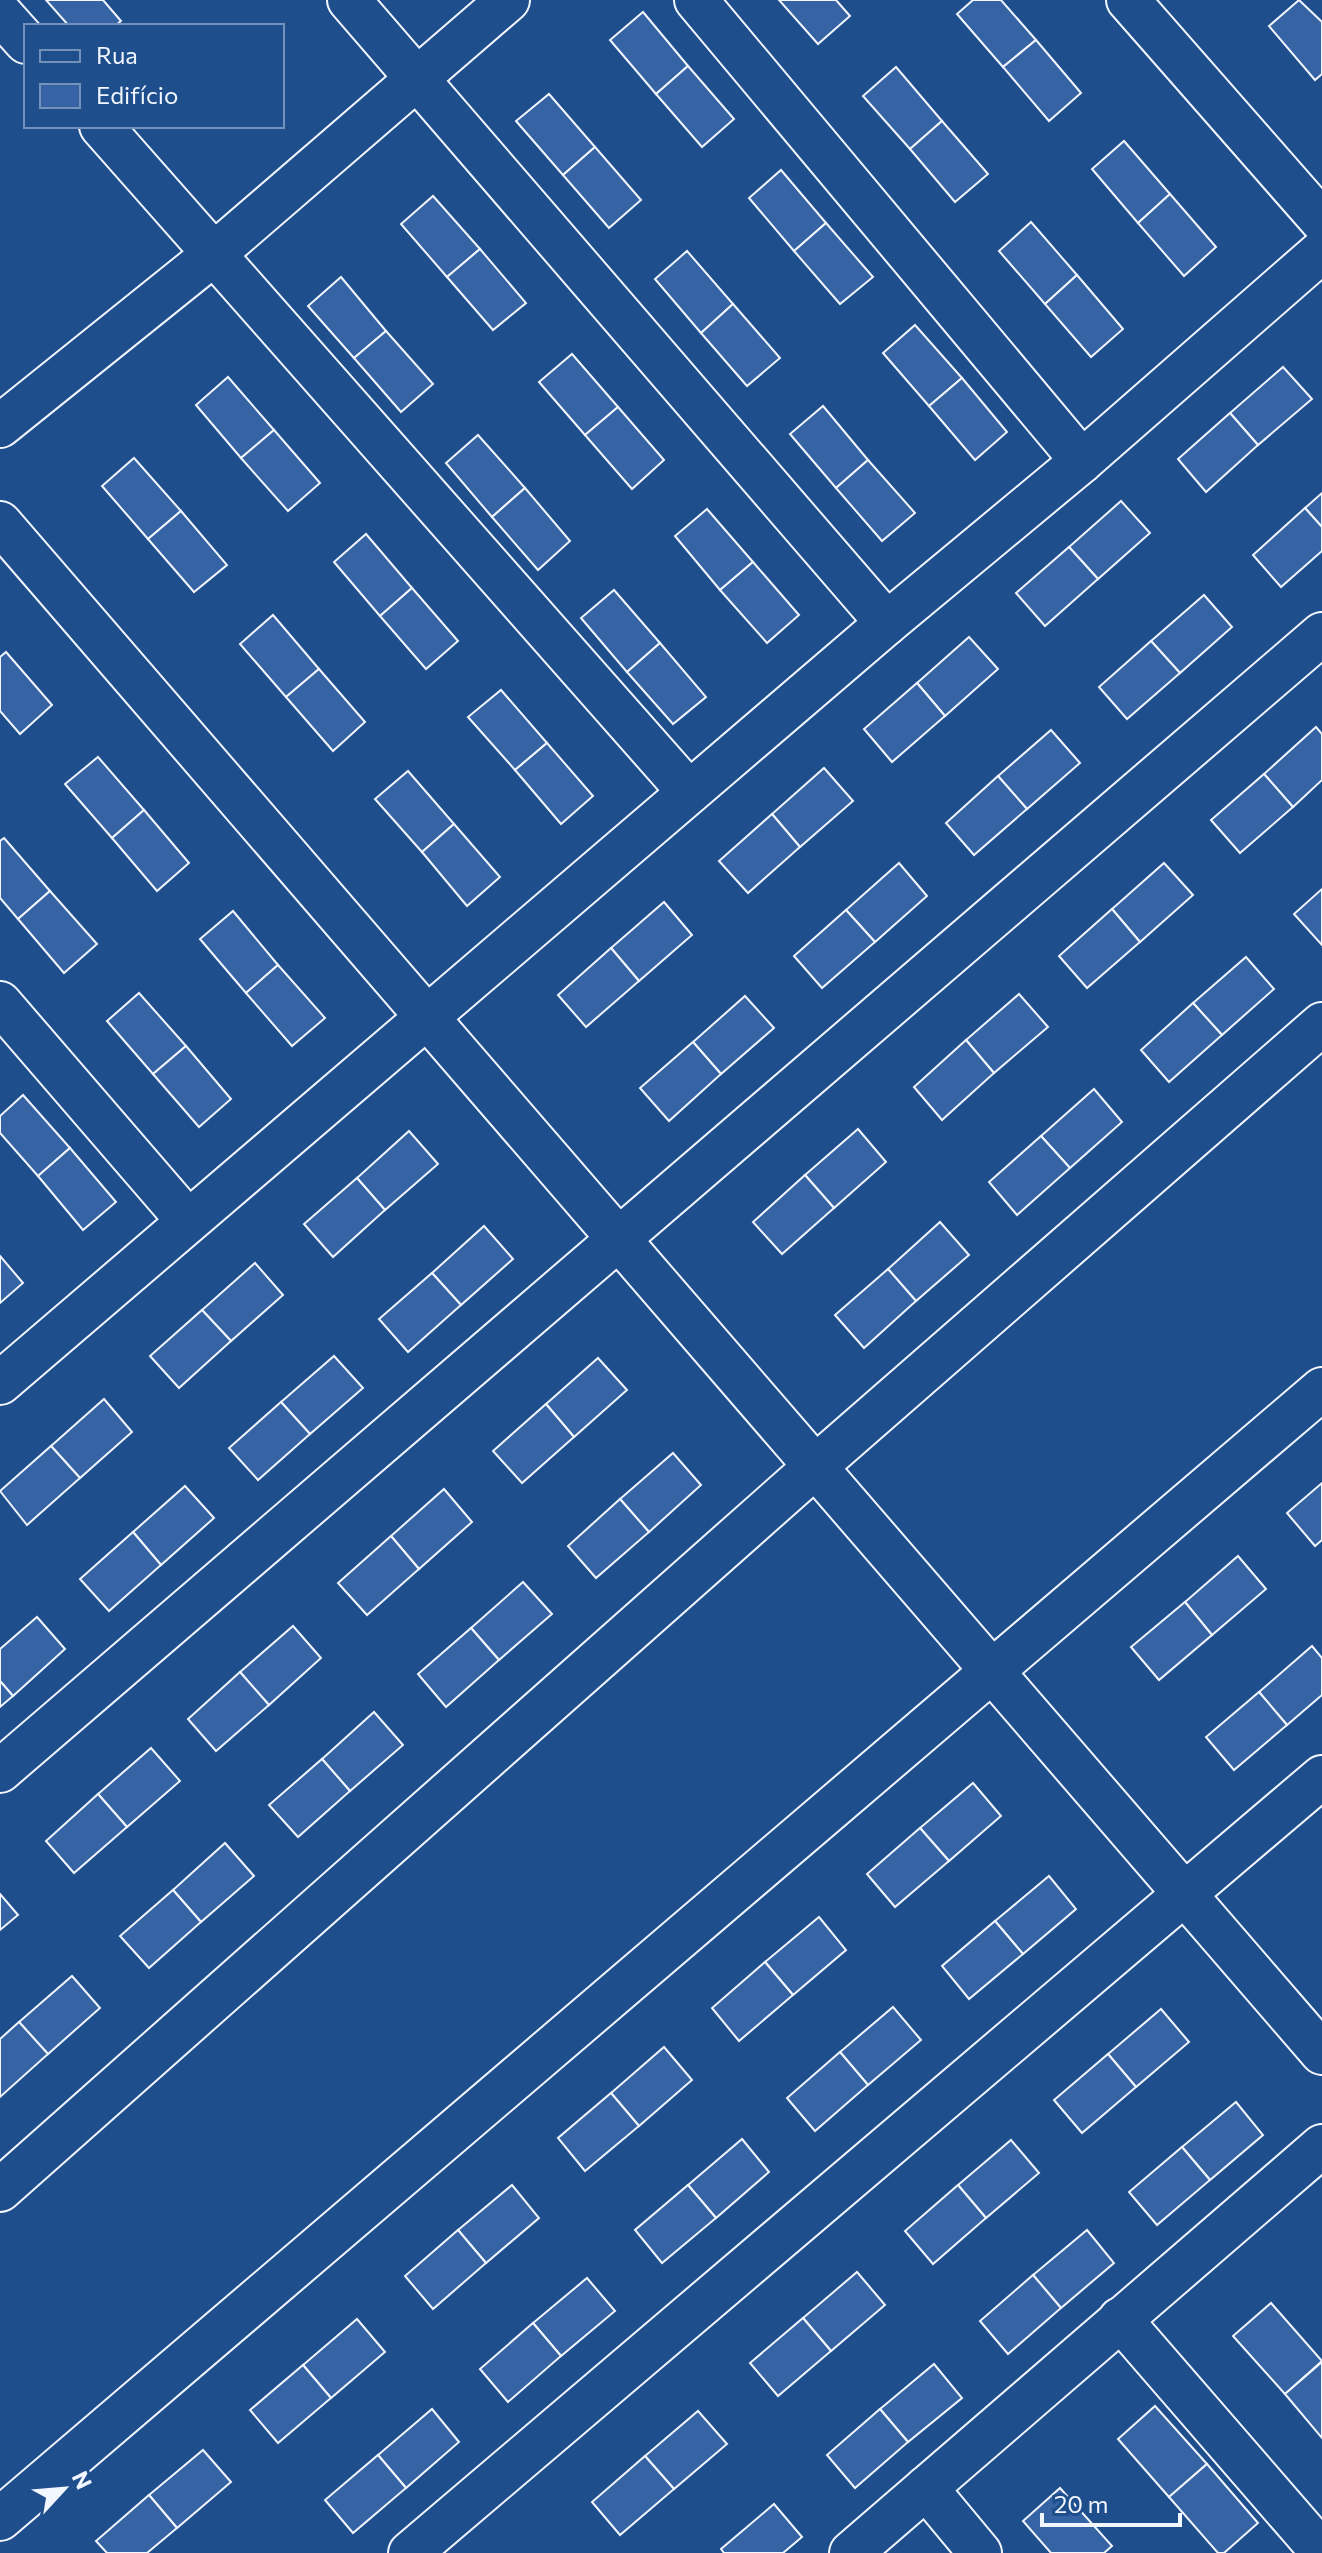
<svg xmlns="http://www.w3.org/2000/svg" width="1322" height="2553" viewBox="0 0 1322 2553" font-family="Commissioner,sans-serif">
<rect width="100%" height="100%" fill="#1f4e8c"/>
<!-- building -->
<g fill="#3563a3" stroke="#f2f6ff" stroke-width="2">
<polygon points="46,0 103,0 121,21 115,26 69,26"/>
<polygon points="779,0 836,0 850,16 818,44"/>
<polygon points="973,0 1001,0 1036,40 1003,67 957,14"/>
<polygon points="1299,0 1322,22 1322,74 1315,80 1269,26"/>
<polygon points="643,12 688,66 656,94 610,40"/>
<polygon points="1036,40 1081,93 1049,121 1003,67"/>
<polygon points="688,66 734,119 702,147 656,94"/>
<polygon points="896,67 942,121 910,149 863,96"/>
<polygon points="549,94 595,147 563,175 516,121"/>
<polygon points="942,121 988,174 955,202 910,149"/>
<polygon points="1124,141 1170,194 1138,223 1092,169"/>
<polygon points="595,147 641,200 609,228 563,175"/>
<polygon points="781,170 826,223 794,251 749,198"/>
<polygon points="1170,194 1216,247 1184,276 1138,223"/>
<polygon points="433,196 480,249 447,277 401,224"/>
<polygon points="1031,222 1077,275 1045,304 999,251"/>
<polygon points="826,223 873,277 840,304 794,251"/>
<polygon points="480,249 526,303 493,330 447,277"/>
<polygon points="687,251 733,304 701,333 655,279"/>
<polygon points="1077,275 1123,329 1091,357 1045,304"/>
<polygon points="341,277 386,331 354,358 308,306"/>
<polygon points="733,304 780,358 747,386 701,333"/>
<polygon points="915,325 962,378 929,406 883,353"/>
<polygon points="386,331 433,384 401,412 354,358"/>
<polygon points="572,354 618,407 585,435 539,382"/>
<polygon points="1283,367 1312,399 1258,445 1230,413"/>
<polygon points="228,377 274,430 241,458 196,405"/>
<polygon points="962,378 1007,432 975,460 929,406"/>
<polygon points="823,406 868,460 836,488 790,434"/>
<polygon points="618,407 664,460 632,489 585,435"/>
<polygon points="1230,413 1258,445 1206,492 1178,459"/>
<polygon points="274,430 320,483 288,511 241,458"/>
<polygon points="478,435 525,488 492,517 446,463"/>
<polygon points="134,458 181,511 148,539 102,486"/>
<polygon points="868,460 915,513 882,541 836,488"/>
<polygon points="525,488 570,541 538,570 492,517"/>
<polygon points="1322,493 1322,527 1305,508"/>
<polygon points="1121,501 1150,533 1098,579 1069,547"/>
<polygon points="1305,508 1322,527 1322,551 1281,587 1253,555"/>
<polygon points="707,509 753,562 720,590 675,536"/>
<polygon points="181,511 227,565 194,592 148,539"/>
<polygon points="366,534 412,588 380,616 334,562"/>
<polygon points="1069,547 1098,579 1045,626 1016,593"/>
<polygon points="753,562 799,615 767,643 720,590"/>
<polygon points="412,588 458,641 426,669 380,616"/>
<polygon points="614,590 660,643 627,672 581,618"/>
<polygon points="1204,595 1232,627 1180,673 1151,641"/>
<polygon points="273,615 319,669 286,697 240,644"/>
<polygon points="969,637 998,669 945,716 917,683"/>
<polygon points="1151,641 1180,673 1127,719 1099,687"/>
<polygon points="660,643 706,697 673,724 627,672"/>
<polygon points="6,652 52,705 20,734 0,711 0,657"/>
<polygon points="319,669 365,722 333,751 286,697"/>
<polygon points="917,683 945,716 892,762 864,729"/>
<polygon points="501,690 547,743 515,770 468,717"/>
<polygon points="1316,727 1322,734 1322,780 1293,807 1264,774"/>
<polygon points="1051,730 1080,763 1027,809 998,776"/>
<polygon points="547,743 593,796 561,824 515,770"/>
<polygon points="98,757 144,810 112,838 65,784"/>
<polygon points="824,768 853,801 800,847 772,814"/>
<polygon points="408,771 454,824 422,852 375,799"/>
<polygon points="1264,774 1293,807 1240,853 1211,820"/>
<polygon points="998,776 1027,809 974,855 946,823"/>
<polygon points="144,810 189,863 157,891 112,838"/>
<polygon points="772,814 800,847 748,893 719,861"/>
<polygon points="454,824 500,877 467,906 422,852"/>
<polygon points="4,838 50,891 18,919 0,898 0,841"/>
<polygon points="899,863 927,896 875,942 846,910"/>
<polygon points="1164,863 1193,895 1140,942 1112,909"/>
<polygon points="1322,889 1322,945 1294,914"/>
<polygon points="50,891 97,944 64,973 18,919"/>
<polygon points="664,902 692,935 639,981 611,948"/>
<polygon points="1112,909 1140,942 1087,988 1059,956"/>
<polygon points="846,910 875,942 822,988 794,956"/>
<polygon points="233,911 278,965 246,993 200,939"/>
<polygon points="611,948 639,981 586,1027 558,995"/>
<polygon points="1246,957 1274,989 1222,1035 1193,1003"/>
<polygon points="278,965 325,1018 292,1046 246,993"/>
<polygon points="139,993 186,1046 153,1074 107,1021"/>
<polygon points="1019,994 1048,1027 994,1073 966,1040"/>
<polygon points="745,996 774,1028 721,1074 693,1042"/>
<polygon points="1193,1003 1222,1035 1169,1082 1141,1050"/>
<polygon points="966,1040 994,1073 942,1120 914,1087"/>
<polygon points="693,1042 721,1074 669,1121 640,1088"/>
<polygon points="186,1046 231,1099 199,1127 153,1074"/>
<polygon points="1094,1089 1122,1122 1070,1168 1041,1136"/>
<polygon points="23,1095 70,1148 38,1176 0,1133 0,1116"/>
<polygon points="858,1129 886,1162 834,1208 805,1175"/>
<polygon points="409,1131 438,1164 385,1210 357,1178"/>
<polygon points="1041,1136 1070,1168 1017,1215 989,1182"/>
<polygon points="70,1148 116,1202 83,1230 38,1176"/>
<polygon points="805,1175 834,1208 782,1254 753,1222"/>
<polygon points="357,1178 385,1210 333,1257 304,1224"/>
<polygon points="940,1222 969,1255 916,1301 888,1269"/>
<polygon points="484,1226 513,1259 461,1305 432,1273"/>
<polygon points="0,1256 23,1283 0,1303"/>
<polygon points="255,1263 283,1295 231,1341 202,1310"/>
<polygon points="888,1269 916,1301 864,1348 835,1315"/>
<polygon points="432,1273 461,1305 408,1352 379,1319"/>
<polygon points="202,1310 231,1341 179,1388 150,1356"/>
<polygon points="334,1356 363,1388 310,1434 281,1402"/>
<polygon points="598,1358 627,1390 574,1437 546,1404"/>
<polygon points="104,1399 132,1432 80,1478 51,1446"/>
<polygon points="281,1402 310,1434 258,1480 229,1448"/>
<polygon points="546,1404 574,1437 522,1483 493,1451"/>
<polygon points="51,1446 80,1478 27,1525 0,1491"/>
<polygon points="673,1453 701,1485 649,1532 620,1499"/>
<polygon points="1322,1483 1322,1540 1315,1546 1287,1513"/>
<polygon points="185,1486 214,1518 161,1565 133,1532"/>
<polygon points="444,1489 472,1522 419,1569 391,1536"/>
<polygon points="620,1499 649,1532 596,1578 568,1546"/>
<polygon points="133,1532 161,1565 109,1611 80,1579"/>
<polygon points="391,1536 419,1569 367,1615 338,1583"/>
<polygon points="1238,1556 1266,1589 1212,1635 1185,1602"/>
<polygon points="523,1582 552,1614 499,1660 471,1628"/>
<polygon points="1185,1602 1212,1635 1159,1680 1131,1647"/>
<polygon points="37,1617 65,1649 13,1696 0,1681 0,1649"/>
<polygon points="293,1626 321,1658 269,1705 240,1672"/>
<polygon points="471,1628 499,1660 446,1707 418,1674"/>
<polygon points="1312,1646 1322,1658 1322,1695 1287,1725 1259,1692"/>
<polygon points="240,1672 269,1705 216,1751 188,1719"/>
<polygon points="0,1681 13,1696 0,1707"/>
<polygon points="1259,1692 1287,1725 1234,1770 1206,1737"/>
<polygon points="374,1712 403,1745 350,1791 322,1759"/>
<polygon points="151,1748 180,1781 127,1827 98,1794"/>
<polygon points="322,1759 350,1791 298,1837 269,1805"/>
<polygon points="973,1783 1001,1816 949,1861 920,1828"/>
<polygon points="98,1794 127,1827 74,1873 46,1841"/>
<polygon points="920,1828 949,1861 895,1907 867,1874"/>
<polygon points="225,1843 254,1876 201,1922 173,1890"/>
<polygon points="1049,1876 1076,1909 1023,1954 995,1921"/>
<polygon points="173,1890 201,1922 149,1968 120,1936"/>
<polygon points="0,1894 18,1915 0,1930"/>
<polygon points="819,1917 846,1950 793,1995 765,1962"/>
<polygon points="995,1921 1023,1954 969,1999 942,1966"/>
<polygon points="765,1962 793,1995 739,2041 712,2008"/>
<polygon points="72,1976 100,2008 48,2054 19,2022"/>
<polygon points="893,2007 921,2040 868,2085 840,2052"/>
<polygon points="1161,2009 1189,2042 1136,2087 1108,2054"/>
<polygon points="19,2022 48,2054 0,2097 0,2039"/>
<polygon points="664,2047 692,2080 639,2126 611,2093"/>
<polygon points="840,2052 868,2085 815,2131 787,2098"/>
<polygon points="1108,2054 1136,2087 1082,2133 1054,2100"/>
<polygon points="611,2093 639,2126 585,2171 558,2138"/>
<polygon points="1236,2102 1263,2135 1210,2180 1182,2147"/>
<polygon points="742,2139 769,2172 716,2218 688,2185"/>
<polygon points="1011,2140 1039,2173 986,2218 958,2185"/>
<polygon points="1182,2147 1210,2180 1157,2225 1129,2192"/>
<polygon points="512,2185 539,2218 486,2263 458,2230"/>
<polygon points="688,2185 716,2218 662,2263 635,2230"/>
<polygon points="958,2185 986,2218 933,2264 905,2231"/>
<polygon points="458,2230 486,2263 433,2309 405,2276"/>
<polygon points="1087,2230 1114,2263 1061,2308 1033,2275"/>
<polygon points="857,2272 885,2305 831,2351 803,2318"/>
<polygon points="1033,2275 1061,2308 1008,2354 980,2321"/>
<polygon points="587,2278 615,2311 561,2356 533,2323"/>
<polygon points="1271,2303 1322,2361 1285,2394 1233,2336"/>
<polygon points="803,2318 831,2351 778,2396 750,2363"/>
<polygon points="357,2319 385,2352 331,2398 303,2365"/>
<polygon points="533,2323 561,2356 508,2402 480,2369"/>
<polygon points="1322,2362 1322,2438 1285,2394"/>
<polygon points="934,2364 962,2398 908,2442 880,2409"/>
<polygon points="303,2365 331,2398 278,2443 250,2410"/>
<polygon points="1155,2406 1207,2464 1169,2497 1118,2439"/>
<polygon points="432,2409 459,2442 406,2488 378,2455"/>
<polygon points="880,2409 908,2442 855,2488 827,2455"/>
<polygon points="698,2411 727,2444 674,2489 645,2456"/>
<polygon points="203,2450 231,2482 177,2528 149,2495"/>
<polygon points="378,2455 406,2488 353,2533 325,2500"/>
<polygon points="645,2456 674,2489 620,2535 592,2502"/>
<polygon points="1207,2464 1258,2523 1224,2553 1218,2553 1169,2497"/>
<polygon points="1060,2488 1112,2546 1104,2553 1051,2553 1023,2521"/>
<polygon points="149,2495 177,2528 147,2553 107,2553 96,2541"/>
<polygon points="774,2504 802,2537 783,2553 724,2553 721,2549"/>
</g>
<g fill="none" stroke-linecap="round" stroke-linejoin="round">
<!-- street casing -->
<g stroke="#f2f6ff" stroke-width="46">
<g id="street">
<polyline points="349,0 887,623"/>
<polyline points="696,0 1082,461"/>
<polyline points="1128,0 1322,221"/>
<polyline points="0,13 26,42"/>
<polyline points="101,126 689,792"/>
<polyline points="0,426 214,254 508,0"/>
<polyline points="0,523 1322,2053"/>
<polyline points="0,1003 188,1221"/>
<polyline points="0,1383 887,623 1082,461 1322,251"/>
<polyline points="0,1771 1322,634"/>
<polyline points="0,2190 816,1466 1322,1024"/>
<polyline points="1120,2319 1322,2552"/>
<polyline points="926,2488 980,2553"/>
<polyline points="0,2519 1322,1389"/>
<polyline points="410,2553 1322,1777"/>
<polyline points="851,2553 1322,2146"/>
</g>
</g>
<!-- street -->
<use href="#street" stroke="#1f4e8c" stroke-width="42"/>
</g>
<!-- legend -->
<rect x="24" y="24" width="260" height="104" fill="#1f4e8c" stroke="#7391ba" stroke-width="2"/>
<rect x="40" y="50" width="40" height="12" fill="#1f4e8c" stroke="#7391ba" stroke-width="2"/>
<text x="96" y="64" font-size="24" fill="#f2f6ff">Rua</text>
<rect x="40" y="84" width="40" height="24" fill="#3563a3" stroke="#7391ba" stroke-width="2"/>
<text x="96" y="104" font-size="24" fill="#f2f6ff">Edifício</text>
<!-- north arrow -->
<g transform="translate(64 2489) rotate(64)" stroke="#1f4e8c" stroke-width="6" paint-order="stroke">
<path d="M0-6L14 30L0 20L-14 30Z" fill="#f2f6ff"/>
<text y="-12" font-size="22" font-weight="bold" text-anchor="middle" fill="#f2f6ff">N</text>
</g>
<!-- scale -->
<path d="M1042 2513v12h138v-12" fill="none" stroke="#f2f6ff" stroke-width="4"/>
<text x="1054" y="2513" font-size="24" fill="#f2f6ff" stroke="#1f4e8c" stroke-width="6" paint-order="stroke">20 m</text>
</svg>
